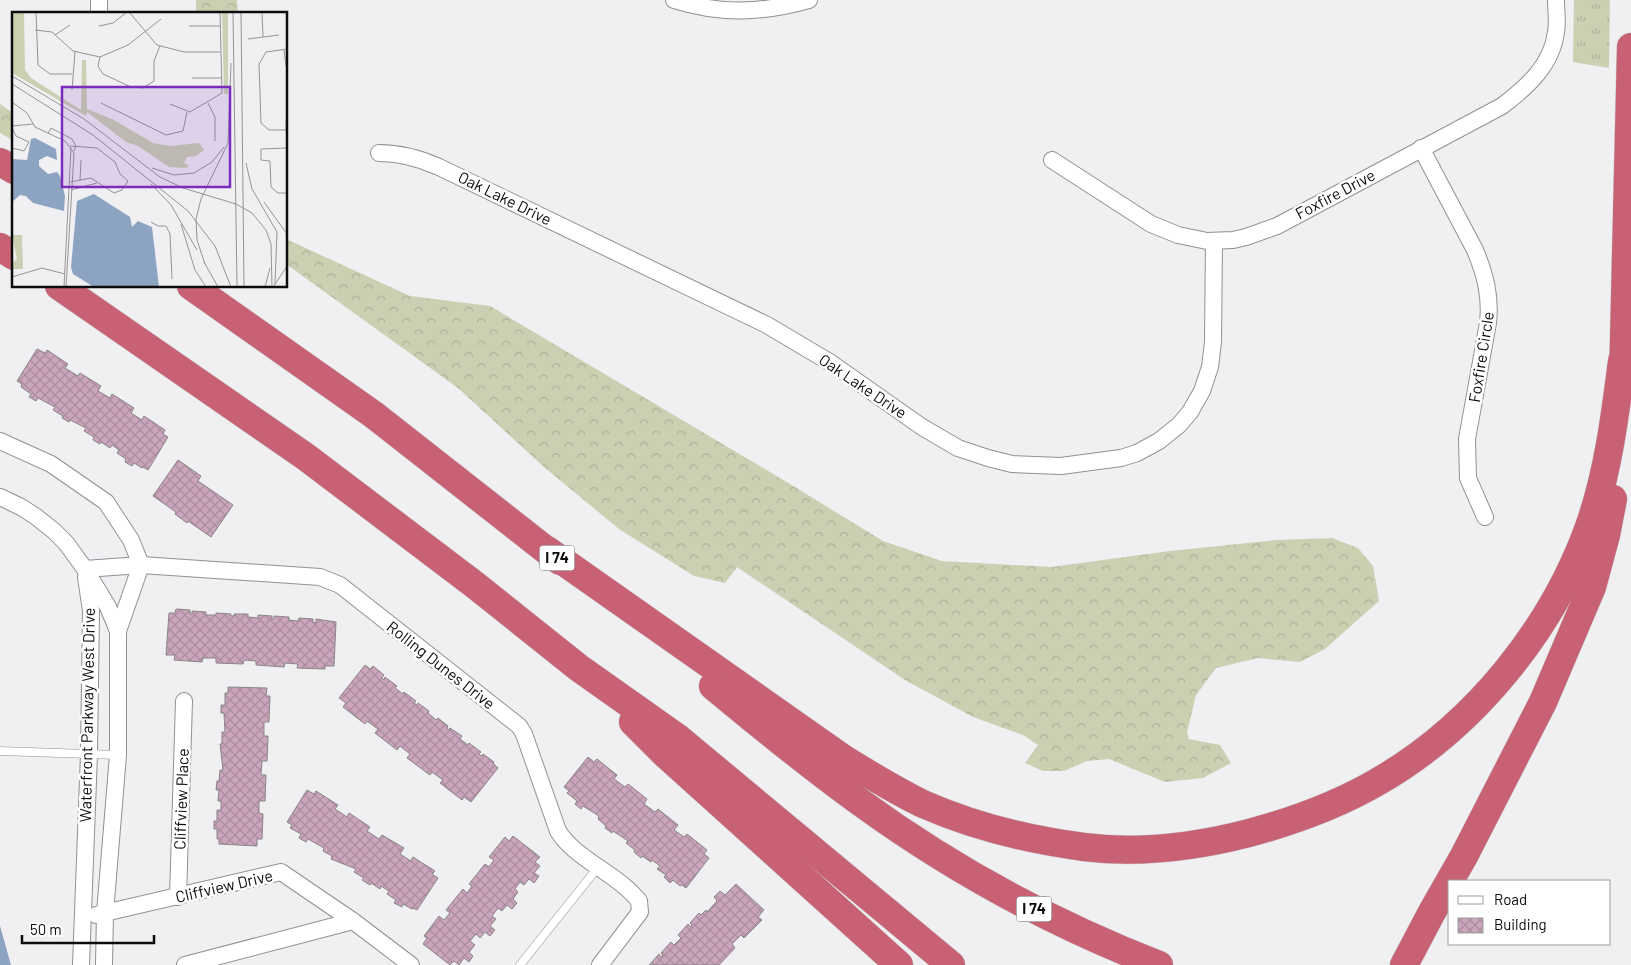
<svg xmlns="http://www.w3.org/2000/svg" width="1631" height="965" viewBox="0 0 1631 965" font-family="Barlow,sans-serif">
<defs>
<pattern id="grass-tufts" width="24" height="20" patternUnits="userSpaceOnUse" patternTransform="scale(1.25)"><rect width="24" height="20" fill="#cad1b2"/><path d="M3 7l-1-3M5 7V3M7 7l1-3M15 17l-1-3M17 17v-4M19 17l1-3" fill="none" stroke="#acb298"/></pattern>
<pattern id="forest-crowns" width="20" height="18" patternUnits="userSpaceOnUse" patternTransform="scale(1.25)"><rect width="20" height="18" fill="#cad1b2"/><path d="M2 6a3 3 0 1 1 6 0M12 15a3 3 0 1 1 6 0" fill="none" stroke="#acb298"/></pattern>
<pattern id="building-cross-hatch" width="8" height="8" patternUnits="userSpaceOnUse" patternTransform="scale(1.25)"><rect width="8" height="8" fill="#caa5bc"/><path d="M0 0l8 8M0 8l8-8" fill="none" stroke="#ac8da0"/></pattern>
</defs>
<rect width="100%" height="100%" fill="#f0eff2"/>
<!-- grass -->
<polygon fill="url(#grass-tufts)" points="1574,0 1610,0 1609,68 1573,62"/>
<!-- forest -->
<g fill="url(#forest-crowns)">
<polygon points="196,0 237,0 238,14 196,14"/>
<polygon points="0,104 14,114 14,141 0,133"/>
<polygon points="286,239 410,296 490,306 785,481 883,541 942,561 1051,567 1170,551 1276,540 1332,538 1358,548 1373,566 1379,601 1325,649 1300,662 1258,658 1216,668 1196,695 1187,732 1189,739 1220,745 1231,763 1203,778 1165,782 1109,759 1087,761 1064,771 1043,771 1025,763 1038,745 1023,735 973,717 905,680 737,567 725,583 694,576 619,529 544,467 458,388 286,264"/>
</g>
<!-- water -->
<polygon fill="#8da3c2" points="0,926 11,965 0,965"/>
<!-- building -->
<g fill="url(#building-cross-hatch)" stroke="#898587">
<polygon points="37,349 45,353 47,350 68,364 65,368 78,376 80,373 101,386 98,391 110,398 112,394 134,408 131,413 142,420 144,416 165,430 163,434 168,437 148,470 143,467 142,468 134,463 132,466 125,462 126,459 117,453 119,450 112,445 110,448 101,442 100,444 93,440 94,437 84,431 86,428 70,420 69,422 62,418 63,416 53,410 55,407 38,398 36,401 29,397 31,394 21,387 22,384 17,381"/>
<polygon points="178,460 201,476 198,481 233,505 211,537 188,521 187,523 175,514 176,512 153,496"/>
<polygon points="176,609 190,610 190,614 192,614 192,611 206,612 206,615 216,615 216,613 231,614 231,616 234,616 234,614 248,614 248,617 258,618 258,615 272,616 272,619 274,619 274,616 289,617 289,620 298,621 299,618 313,619 313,622 316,623 316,619 336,622 334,666 325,666 325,669 297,668 298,664 285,663 284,667 256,665 256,661 244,660 243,664 216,663 216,658 203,658 202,662 174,660 175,655 166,655 169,613 175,613"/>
<polygon points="365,665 370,669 373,666 384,675 382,678 384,680 385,677 397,686 395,688 403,694 404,692 416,701 414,703 417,705 418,703 429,711 428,713 436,720 438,718 448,726 447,729 448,730 450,728 462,736 460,739 468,745 469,743 481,752 479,754 481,756 483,754 494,762 493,763 498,768 471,802 464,797 462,800 440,783 443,780 432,772 430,775 407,758 410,754 400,746 397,750 375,733 378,729 367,721 365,724 343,707 346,703 339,698"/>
<polygon points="228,687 267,688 266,696 270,696 269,722 264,722 264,736 268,736 267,761 262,761 261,775 266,775 265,801 259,801 259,813 263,814 262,839 257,839 257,846 219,844 219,839 217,839 217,829 214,829 214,821 217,821 217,810 221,810 221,801 218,801 219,790 216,790 217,781 219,781 220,770 223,770 220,744 222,744 222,732 225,732 224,713 221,713 221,705 225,705 225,693 228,693"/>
<polygon points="588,757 594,762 597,759 617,775 614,779 625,787 628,784 647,799 644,804 655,812 658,809 678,825 674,830 684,837 687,834 707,850 704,854 709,858 686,888 682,885 680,886 673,880 670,883 664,877 666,875 657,869 660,866 652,860 651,862 642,856 641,858 634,852 635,850 626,843 628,841 613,831 612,833 605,828 606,826 598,819 599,816 583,806 581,809 575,804 577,801 567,793 569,791 564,787"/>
<polygon points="307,790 314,794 316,791 338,805 335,809 347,817 349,813 370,827 367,831 379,839 382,835 404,848 400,854 411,861 413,857 435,871 432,874 438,878 417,910 413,908 412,909 403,904 402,907 394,903 396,900 387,894 389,891 381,886 380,889 371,883 370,885 362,880 364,878 354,872 356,869 331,859 332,856 323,851 324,848 308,839 306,842 299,838 301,834 290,828 292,825 287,822"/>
<polygon points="513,836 540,857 535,862 540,866 534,873 539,876 534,883 529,879 524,885 520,882 515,889 518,892 513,899 517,903 512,909 507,905 502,911 498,908 492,916 496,919 490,926 495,930 490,936 485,932 480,938 476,934 470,941 475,945 469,952 473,956 469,962 464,958 459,965 454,961 450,965 423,944 427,938 424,936 439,916 444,920 450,913 446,910 463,889 467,893 472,886 469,884 485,864 489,867 494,860 489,857 505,837 509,841"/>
<polygon points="736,884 764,910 758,917 762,920 744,938 741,935 732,944 735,948 719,965 649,965 659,954 661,957 663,955 661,953 671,942 674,945 681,938 678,935 688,924 691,927 692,925 690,923 699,913 701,915 706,910 707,912 717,901 714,897 720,891 725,895"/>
</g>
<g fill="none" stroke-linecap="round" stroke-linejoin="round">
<!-- service casing -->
<g stroke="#929093" stroke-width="9">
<g id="service">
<polyline points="0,751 118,755"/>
<polyline points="520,965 599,866"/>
</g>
</g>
<!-- minor casing -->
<g stroke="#929093" stroke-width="18">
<g id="minor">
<polyline points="99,0 99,14"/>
<path d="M674,0c47,15 88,13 135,0"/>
<path d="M1421,148l54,102c10,24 16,46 13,73l-21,116 1,39 17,39"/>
<path d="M379,153c21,0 40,5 60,14l328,158 64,38 91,64 36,21 30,10 24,6 49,2 60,-8 16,-5 22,-12 20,-16 11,-13 12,-21 8,-24 3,-25 1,-101"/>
<path d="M1052,160l99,64 27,11 29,6 26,-1 13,-3 31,-11 225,-120c25,-19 50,-41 54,-74 2,-10 0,-22 0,-32"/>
<polyline points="0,441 51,464 106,502 131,540 141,565 118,631"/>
<polyline points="0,497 21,507 35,516 54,531 66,543 85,569 108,607 118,631 118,755 105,913 104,965"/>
<path d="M85,569l56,-4 179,12 20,8 179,141 5,8 34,97c17,28 60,43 81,70l1,11 -40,53"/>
<polyline points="178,897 184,701"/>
<polyline points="96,915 281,872 353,921 411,965"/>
<polyline points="81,965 89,754 91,611 86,577"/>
<polyline points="185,965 353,921"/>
</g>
</g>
<!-- motorway casing -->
<g stroke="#cacaca" stroke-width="29">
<g id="motorway">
<polyline points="0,162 14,170"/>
<polyline points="0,247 14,256"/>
<polyline points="59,286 306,457 475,585 579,668 678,738 951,965"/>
<polyline points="191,286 374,415 560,561"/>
<polyline points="1623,379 1631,47"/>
<path d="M547,550l297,209c26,16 52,32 79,45 50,22 107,36 161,43 55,7 111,0 165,-14 45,-12 89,-28 130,-52 95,-55 174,-152 211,-257 18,-52 25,-108 32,-163"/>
<path d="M713,686c48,40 96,79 147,116 92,67 193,122 299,163"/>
<polyline points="633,722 664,753 899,965"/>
<polyline points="1404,965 1432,912 1464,856 1543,702 1592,587 1606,535 1613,499"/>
</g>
</g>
<!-- service -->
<use href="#service" stroke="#fff" stroke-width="8"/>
<!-- minor -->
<use href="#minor" stroke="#fff" stroke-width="16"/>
<!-- motorway -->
<use href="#motorway" stroke="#c76173" stroke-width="28"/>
</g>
<g text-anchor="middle" stroke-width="5" stroke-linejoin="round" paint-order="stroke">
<!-- shield labels -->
<g fill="#fff" stroke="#565556" stroke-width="1">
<rect x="539.5" y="545.5" width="35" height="25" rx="4"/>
<rect x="1016.5" y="896.5" width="35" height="25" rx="4"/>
</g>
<g font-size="15" font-weight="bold" fill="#0d0c0d">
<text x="557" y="563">I 74</text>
<text x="1034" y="914">I 74</text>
</g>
<!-- street labels -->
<g font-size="16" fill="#0d0c0d" stroke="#fff">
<text transform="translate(1335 194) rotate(-28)" y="6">Foxfire Drive</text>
<text transform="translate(505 198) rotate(26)" y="6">Oak Lake Drive</text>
<text transform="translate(1481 357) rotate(-81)" y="6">Foxfire Circle</text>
<text transform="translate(863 386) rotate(34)" y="6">Oak Lake Drive</text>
<text transform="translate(441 665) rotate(38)" y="6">Rolling Dunes Drive</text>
<text transform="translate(87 715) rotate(-89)" y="6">Waterfront Parkway West Drive</text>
<text transform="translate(181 799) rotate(-88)" y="6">Cliffview Place</text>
<text transform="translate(224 886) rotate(-13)" y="6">Cliffview Drive</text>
</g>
</g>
<!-- overview -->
<g transform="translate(12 12)">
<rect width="275" height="275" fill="#f0eff2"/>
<path d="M210,0h6v82h-4z" fill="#cad1b2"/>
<path d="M0,0h12l1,58 6,8 50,32 1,-50h4l1,49 25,10 41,24 17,3 29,-3 5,7 -8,6 -9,1 -3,6 5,3 -3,2 -17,-1 -31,-21 -12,-4 -39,-30 -1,4 -74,-43zM0,223h10l1,34h-11v-6l5,-4z" fill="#cad1b2"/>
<path d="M23,126l21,11 1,11 -10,-4 -8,4v6l9,8 9,-2 3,4 5,20 -1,15 -31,-8 -7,-7 -6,-1 -8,7v-43l15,1 4,-21zM82,182l36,23 2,10 6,-6 14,6 7,60h-65l-21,-13 -2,-7 6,-66z" fill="#8da3c2"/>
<path fill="none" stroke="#959496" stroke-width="1" d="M24,0l2,53 12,9h22M117,0l28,33 27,7h36M221,0l4,275M229,0l3,275M250,0l1,25M87,14l14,-3 14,-11M177,14h31M23,18l17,2 21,19 27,6 28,-12 33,-26M43,23l15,-10M236,27l31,-4M275,37l-21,3 -7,12 2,59 8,7h18M272,38l2,16M88,45l-2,9 5,8 28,13 12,1 11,-7v-20l6,-15M0,64l72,43 76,58 23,11 53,16 16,9 14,17 5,14 1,43M180,66h30M0,72l81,51 95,76 27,35 16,41M60,78l3,-38M0,90l15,11 8,14 30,14 9,12 -8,134M89,91l65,32 17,-4 4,-19M196,91l7,14v24M158,92l20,8 32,-19 -2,-81M0,114l21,-2M0,116l4,8 13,6 -5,9 -12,-3M274,118l1,-30M36,121l3,-5 21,11 4,7 -2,5M275,136l-26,1v11l9,1 1,26 7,6h9M234,151l6,26 25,43 -2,52M140,156l22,7 20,-2 18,-11 12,-15M68,168l1,-20M58,170l21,-4 23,15 8,-3 6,-9 -8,-7 -5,-12 -18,-14 -27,-2M139,172l20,21 26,45M59,178l26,-7M252,190l23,32M139,210l7,4h8l4,8 2,45M169,212l14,46 11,17M192,250l14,25M193,252l-8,-24 -1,-21 5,-20 27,-56 3,-80M0,265l30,-9 23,6M262,274l13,-20M52,275l7,-139M253,275l5,-19"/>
<path fill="#7b2cbf" fill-opacity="0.15" stroke="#7b2cbf" stroke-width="2.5" d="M50,75h168v100h-168z"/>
<rect width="275" height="275" fill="none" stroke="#0d0c0d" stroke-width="2.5"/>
</g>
<!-- legend -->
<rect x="1448" y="880" width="162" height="65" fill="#ffffff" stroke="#9e9e9e"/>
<rect x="1458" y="896" width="25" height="8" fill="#ffffff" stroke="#9e9e9e"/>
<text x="1494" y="905" font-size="15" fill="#0d0c0d">Road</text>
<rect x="1458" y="918" width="25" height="15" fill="url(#building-cross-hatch)" stroke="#9e9e9e"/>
<text x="1494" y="930" font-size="15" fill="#0d0c0d">Building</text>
<!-- scale -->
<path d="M22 935v8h132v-8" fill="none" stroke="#0d0c0d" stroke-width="2.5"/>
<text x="30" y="935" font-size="15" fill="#0d0c0d" stroke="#ffffff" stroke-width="4" paint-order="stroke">50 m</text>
</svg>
